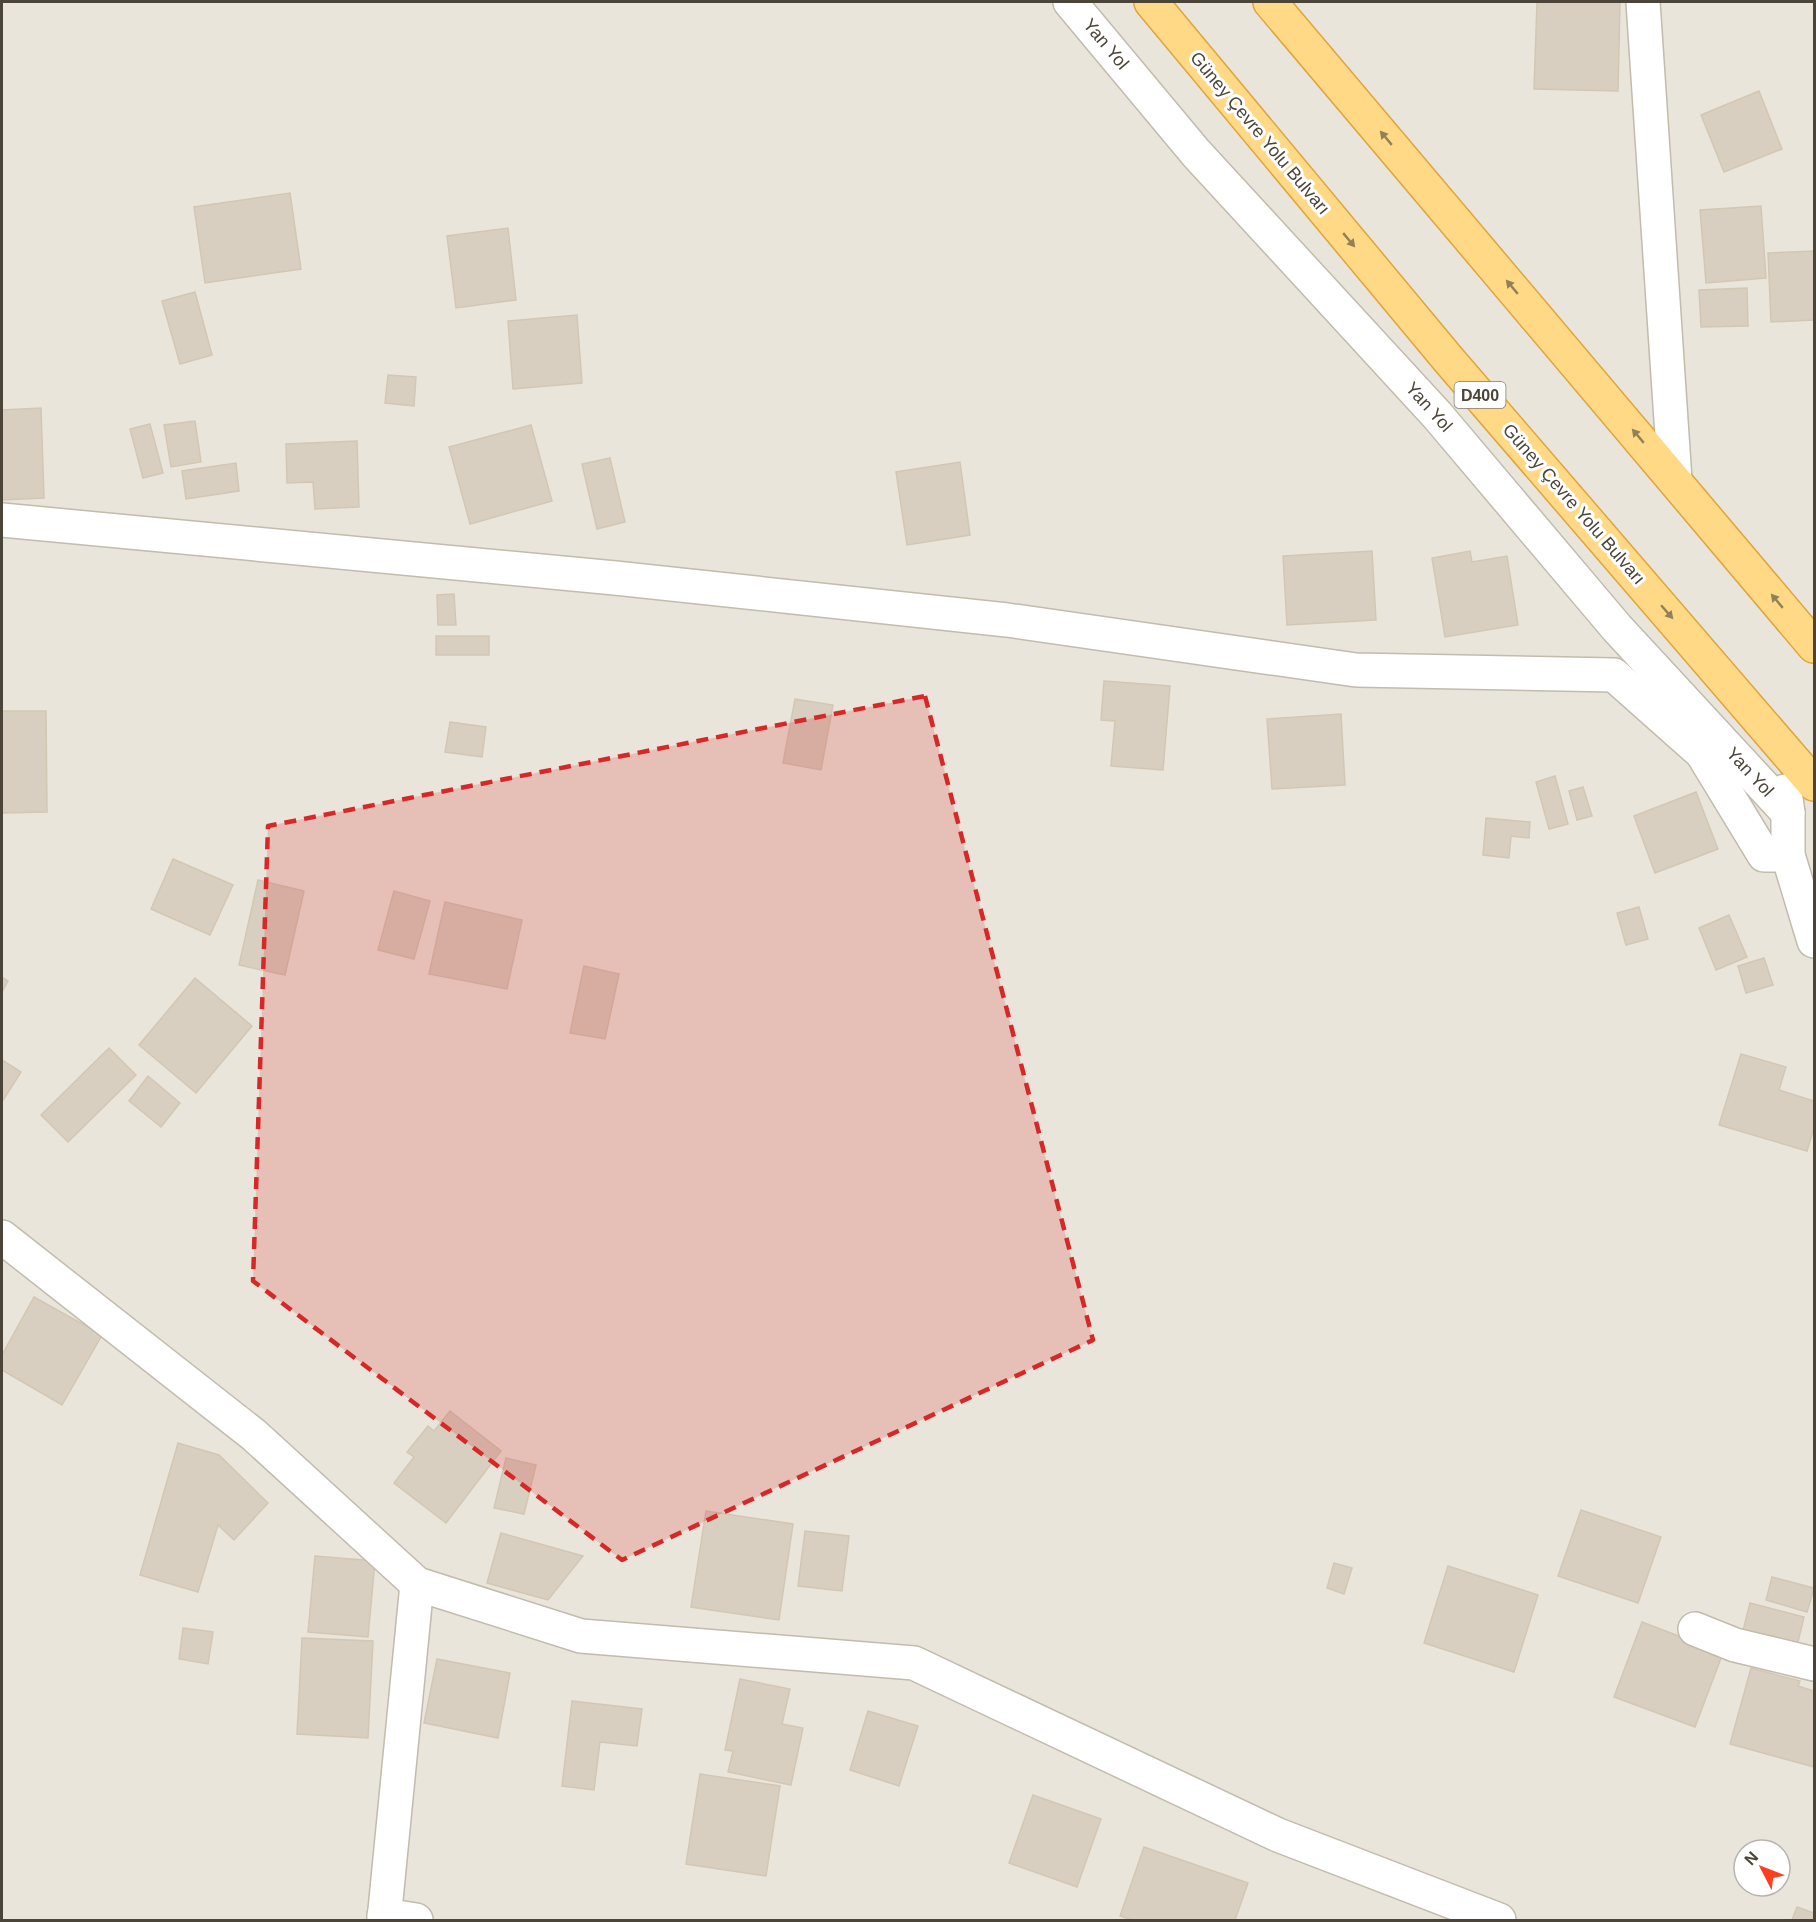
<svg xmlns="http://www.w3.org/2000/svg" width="1816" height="1922" viewBox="0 0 1816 1922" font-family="Helvetica,sans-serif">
<rect width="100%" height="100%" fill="#f6f3ec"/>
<!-- residential -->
<path fill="#eae5da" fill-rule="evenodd" d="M2,2h1812v1918h-1812zM1744,1850h36v36h-36z"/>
<!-- building -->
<g fill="#d8cfc1" stroke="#d3c7b4" stroke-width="1.5">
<polygon points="1537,2 1620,2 1618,91 1534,89"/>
<polygon points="1759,91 1782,149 1724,172 1701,115"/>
<polygon points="290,193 301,269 205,283 194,207"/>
<polygon points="1761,206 1766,278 1706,283 1700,210"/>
<polygon points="508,228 516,300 456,308 447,236"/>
<polygon points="1814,251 1814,320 1771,322 1768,253"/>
<polygon points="1747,288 1748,326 1701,327 1699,290"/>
<polygon points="195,292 212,355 180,364 162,301"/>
<polygon points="577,315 582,383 513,389 508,321"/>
<polygon points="388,375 416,377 414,406 385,403"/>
<polygon points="41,408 44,498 2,500 2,410"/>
<polygon points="195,421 201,462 171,467 164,425"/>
<polygon points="150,424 163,473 143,478 130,429"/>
<polygon points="531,425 552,501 470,524 449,447"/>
<polygon points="357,441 359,507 315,509 313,482 287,483 286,444"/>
<polygon points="610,458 625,522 597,529 582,464"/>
<polygon points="960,462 970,535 907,545 896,472"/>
<polygon points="236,463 239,491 186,499 182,471"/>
<polygon points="1372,551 1376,620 1287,625 1283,556"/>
<polygon points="1470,551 1472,562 1507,556 1518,625 1445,637 1432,558"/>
<polygon points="454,594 456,625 438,625 437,595"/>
<rect x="436" y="636" width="53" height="19"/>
<polygon points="1104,681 1170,686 1163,770 1111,766 1115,721 1101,720"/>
<polygon points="795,699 833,705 821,770 783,763"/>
<polygon points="2,711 46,711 47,812 2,813"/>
<polygon points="1341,714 1345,785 1272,789 1267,719"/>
<polygon points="450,722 486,727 482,757 445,752"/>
<polygon points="1555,776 1568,824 1549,829 1536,782"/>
<polygon points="1583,787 1592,816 1577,820 1569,791"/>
<polygon points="1696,792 1718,849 1655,873 1634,816"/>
<polygon points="1486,818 1530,822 1529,838 1511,836 1509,858 1483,855"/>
<polygon points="173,859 233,885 210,935 151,909"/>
<polygon points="258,880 304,891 285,975 239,965"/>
<polygon points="394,891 430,901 414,959 378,950"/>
<polygon points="445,902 522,920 507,989 429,974"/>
<polygon points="1639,907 1648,939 1626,945 1617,913"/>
<polygon points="1729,915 1747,957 1716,970 1699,928"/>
<polygon points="1764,958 1773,985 1746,993 1738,966"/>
<polygon points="584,966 619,974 605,1039 570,1033"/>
<polygon points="2,977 8,981 2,992"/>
<polygon points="195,978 252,1026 196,1093 139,1045"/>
<polygon points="109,1048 136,1075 68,1142 41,1115"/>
<polygon points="1741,1054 1786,1067 1779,1090 1814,1101 1814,1128 1807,1151 1719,1125"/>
<polygon points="2,1060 21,1072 2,1102"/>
<polygon points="148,1076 180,1103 161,1127 129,1101"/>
<polygon points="34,1297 102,1335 62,1405 2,1370 2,1355"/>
<polygon points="450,1411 501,1451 446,1523 394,1483 414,1457 407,1452 428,1426 434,1431"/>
<polygon points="178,1443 219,1455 268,1503 234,1540 218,1525 198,1592 140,1575"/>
<polygon points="506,1458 536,1465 524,1514 494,1508"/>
<polygon points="1581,1510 1661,1537 1638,1603 1558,1576"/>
<polygon points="706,1511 793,1524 779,1620 691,1607"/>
<polygon points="805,1531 849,1536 842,1591 798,1586"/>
<polygon points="501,1533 583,1556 548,1600 487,1583"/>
<polygon points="315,1556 375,1561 368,1637 308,1632"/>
<polygon points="1334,1563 1352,1568 1344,1594 1327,1588"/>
<polygon points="1448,1566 1538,1595 1514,1672 1424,1643"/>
<polygon points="1772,1577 1814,1588 1807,1612 1766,1600"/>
<polygon points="1750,1603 1804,1617 1797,1646 1743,1631"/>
<polygon points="1642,1622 1723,1653 1695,1727 1614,1697"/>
<polygon points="183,1628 213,1632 208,1664 179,1659"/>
<polygon points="302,1638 373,1641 368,1738 297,1734"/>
<polygon points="437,1659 510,1673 498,1738 424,1723"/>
<polygon points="1751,1668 1800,1681 1798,1686 1814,1691 1814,1767 1730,1744"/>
<polygon points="740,1679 790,1689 782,1724 803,1728 791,1785 728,1772 733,1751 725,1750"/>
<polygon points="572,1701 642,1709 637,1746 600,1742 594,1790 562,1786"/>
<polygon points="868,1711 918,1726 899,1786 850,1770"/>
<polygon points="700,1774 780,1786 766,1876 686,1864"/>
<polygon points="1033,1795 1101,1819 1077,1887 1009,1863"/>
<polygon points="1144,1847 1248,1883 1235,1920 1132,1920 1120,1916"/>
<polygon points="1797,1907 1814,1913 1814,1920 1792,1920"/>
</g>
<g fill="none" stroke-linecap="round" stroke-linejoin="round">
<!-- minor casing -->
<g stroke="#c2bbae" stroke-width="36">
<g id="minor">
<polyline points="2,520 615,578 1007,620 1356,670 1614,675 1702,753 1764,855 1788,855"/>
<polyline points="1695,1629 1735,1645 1814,1664"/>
<polyline points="384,1915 416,1920"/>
<polyline points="384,1920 417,1584"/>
</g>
</g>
<!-- tertiary casing -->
<g stroke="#c2bbae" stroke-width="36">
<g id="tertiary">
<polyline points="1070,2 1196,153 1437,415 1617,628 1788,813"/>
<polyline points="1643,2 1675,480"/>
<polyline points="1785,791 1788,813 1788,855 1814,941"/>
<polyline points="2,1237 254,1435 417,1584 581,1636 914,1663 1278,1835 1499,1920"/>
</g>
</g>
<!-- trunk casing -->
<g stroke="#e0a43c" stroke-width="36">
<g id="trunk">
<polyline points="1151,2 1448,359 1814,784"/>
<polyline points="1270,2 1814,646"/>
</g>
</g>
<!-- minor -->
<use href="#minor" stroke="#fff" stroke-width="33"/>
<!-- tertiary -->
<use href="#tertiary" stroke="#fff" stroke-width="33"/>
<!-- trunk -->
<use href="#trunk" stroke="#ffd985" stroke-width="33"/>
</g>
<!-- one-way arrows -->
<defs><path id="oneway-solid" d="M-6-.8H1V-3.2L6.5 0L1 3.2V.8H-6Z" transform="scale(1.5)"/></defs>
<g fill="#938057">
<use href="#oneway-solid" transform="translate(1386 138) rotate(-130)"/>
<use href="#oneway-solid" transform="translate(1349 240) rotate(50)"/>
<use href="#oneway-solid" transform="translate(1512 287) rotate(-130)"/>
<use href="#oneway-solid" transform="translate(1638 436) rotate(-130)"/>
<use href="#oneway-solid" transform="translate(1777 601) rotate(-130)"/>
<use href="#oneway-solid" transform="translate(1667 612) rotate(49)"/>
</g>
<!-- marked area -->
<path fill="#d62828" fill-opacity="0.2" stroke="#d62828" stroke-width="4.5" stroke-dasharray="12 8" stroke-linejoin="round" d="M925,696l168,644 -471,220 -369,-279 15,-455z"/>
<g text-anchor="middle" stroke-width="6" stroke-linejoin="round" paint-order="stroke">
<!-- shield labels -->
<rect fill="#fff" stroke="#817c74" stroke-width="1.5" x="1454.5" y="382" width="51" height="26" rx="4.5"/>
<g font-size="16" font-weight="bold" fill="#4b4439">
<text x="1480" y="401">D400</text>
</g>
<!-- street labels -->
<g font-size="18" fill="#4b4439" stroke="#fff">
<text transform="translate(1106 44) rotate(50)" y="6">Yan Yol</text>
<text transform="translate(1260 133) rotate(50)" y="6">Güney Çevre Yolu Bulvarı</text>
<text transform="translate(1429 407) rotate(48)" y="6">Yan Yol</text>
<text transform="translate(1574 504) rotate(49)" y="6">Güney Çevre Yolu Bulvarı</text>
<text transform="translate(1750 772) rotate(47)" y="6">Yan Yol</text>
</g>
</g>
<!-- border -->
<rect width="1816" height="1922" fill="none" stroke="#4b4439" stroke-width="6"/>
<!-- north arrow -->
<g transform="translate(1762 1868) rotate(312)"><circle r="28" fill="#ffffff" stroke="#b7b4b0" stroke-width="1.5"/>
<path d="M0-4.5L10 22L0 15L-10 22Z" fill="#fc3f1d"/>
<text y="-9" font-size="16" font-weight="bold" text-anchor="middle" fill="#4b4439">N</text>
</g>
</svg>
